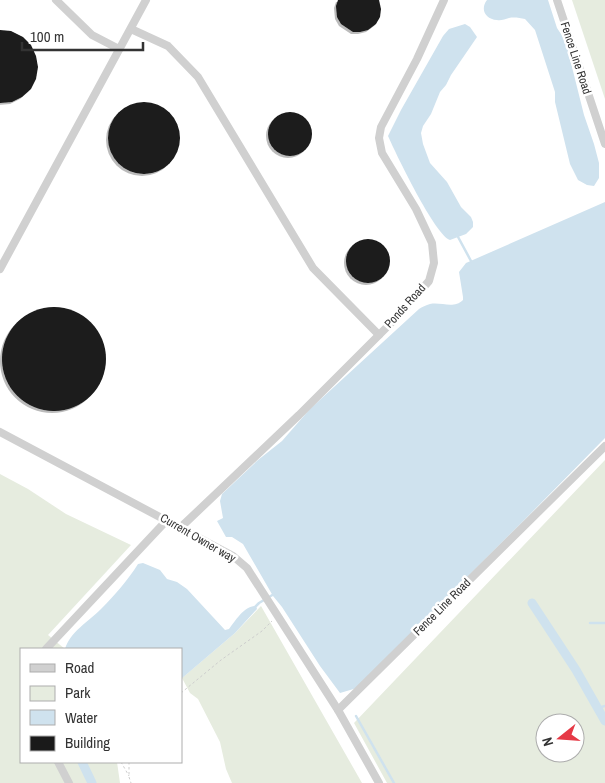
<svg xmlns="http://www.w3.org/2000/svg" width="605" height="783" viewBox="0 0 605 783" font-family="'Archivo Narrow',sans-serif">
<defs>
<filter id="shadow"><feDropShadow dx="-2" dy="2" stdDeviation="0" flood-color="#0004"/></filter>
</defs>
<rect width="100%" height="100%" fill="#fff"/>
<!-- green -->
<g fill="#e6ecdf" fill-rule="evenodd">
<polygon points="572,0 605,0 605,99"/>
<path d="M605,460v323h-218l-33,-60zM545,723h30v30h-30z"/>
<polygon points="0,474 28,489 66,514 131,545 48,635 65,649 21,649 21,762 117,762 120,783 0,783"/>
<polygon points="261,606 362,783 232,783 226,769 220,742 198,699 190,693 182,678 235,633"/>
</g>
<!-- water -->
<g fill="#cfe2ee">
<path d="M487,0h61l9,28 6,9 4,10 17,68 10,29 5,19v15l-5,8 -7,-1 -9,-5 -8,-16 -15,-62v-10l-20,-62 -10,-11c-5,-1 -11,-2 -16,-1 -4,1 -8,3 -12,2 -12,-1 -17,-11 -10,-20z"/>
<path d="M465,24l5,3 7,10 -26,38 -5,10 -6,7 -9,22 -8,12 -2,7 2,11 7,19 17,19 14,25 10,10 2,5v5l-7,7 -16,6c-15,-5 -54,-86 -62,-104l13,-26 42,-74 6,-7z"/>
<path d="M605,202v236c-82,84 -166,167 -248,250l-17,5 -20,-27 -38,-59 -9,-11 -30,-52 -11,-7h-6l-9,-16 6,-3 -3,-17 2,-7 36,-34 24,-19 28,-32 109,-100c3,-2 7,-4 11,-5 12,-2 24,5 33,-4v-3l-4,-25 7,-9z"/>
<path d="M143,563l17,7 7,9 10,3 10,7 38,41 4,-1c6,-8 16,-24 27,-23l1,3 -22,24 -54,46v-30h-116c5,-17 24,-28 36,-40 14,-14 27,-29 37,-45z"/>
</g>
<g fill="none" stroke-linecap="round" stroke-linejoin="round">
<!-- stream -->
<g stroke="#cfe2ee" stroke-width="2.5">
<polyline points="457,235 471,261"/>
<polyline points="254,608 259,603 274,594"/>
<polyline points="590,623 605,623"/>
<polyline points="598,708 605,706"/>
<polyline points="356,716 394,783"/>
</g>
<!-- canal -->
<g stroke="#cfe2ee" stroke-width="9">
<polyline points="532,603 576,670 605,721"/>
<polyline points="82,762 92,783"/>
</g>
</g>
<!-- building -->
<g fill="#1a1a1a" filter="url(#shadow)">
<polygon points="338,0 379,0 381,9 380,17 376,24 368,30 360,32 353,32 341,24 337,17 336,6"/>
<polygon points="0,30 11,31 23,37 31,45 36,56 38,67 36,79 31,89 22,97 12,102 0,103"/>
<circle cx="144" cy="138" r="36"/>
<circle cx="290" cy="134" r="22"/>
<circle cx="368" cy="261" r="22"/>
<circle cx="54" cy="359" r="52"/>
</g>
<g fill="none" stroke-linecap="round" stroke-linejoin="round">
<!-- path -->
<g stroke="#cdcdcd" stroke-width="1" stroke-dasharray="2.5 2.5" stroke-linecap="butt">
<polyline points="181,693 221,660 262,631 272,621"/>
<polyline points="121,762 129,776"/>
<polyline points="129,762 129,777 131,783"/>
</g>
<!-- minor -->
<g stroke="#d0d0d0" stroke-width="8">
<polyline points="56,0 92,35 119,49"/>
<polyline points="557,0 605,144"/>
<polyline points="131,29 168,46 198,77 313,268 379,335"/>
<polyline points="0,269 146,0"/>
<polyline points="0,432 233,556 247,568 338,710"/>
<polyline points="181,527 299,415 397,317 429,281 434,263 432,243 416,209 382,153 379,138 381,127 417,59 444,0"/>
<polyline points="46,649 167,520"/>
<polyline points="58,762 69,783"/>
<polyline points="379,783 338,710 605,446"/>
</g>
</g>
<g text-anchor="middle" stroke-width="5" stroke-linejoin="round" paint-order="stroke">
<!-- street labels -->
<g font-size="12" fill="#333" stroke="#fff">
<text transform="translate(576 58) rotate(72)" y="4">Fence Line Road</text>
<text transform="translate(405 306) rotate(-48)" y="4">Ponds Road</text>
<text transform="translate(198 538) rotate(30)" y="4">Current Owner way</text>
<text transform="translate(442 607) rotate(-45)" y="4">Fence Line Road</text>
</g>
</g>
<!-- legend -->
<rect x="20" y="648" width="162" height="115" fill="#ffffff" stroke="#adadad"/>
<rect x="30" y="664" width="25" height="8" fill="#d0d0d0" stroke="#adadad"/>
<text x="65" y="673" font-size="15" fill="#333333">Road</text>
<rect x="30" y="686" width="25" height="15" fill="#e6ecdf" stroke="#adadad"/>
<text x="65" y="698" font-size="15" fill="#333333">Park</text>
<rect x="30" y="710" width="25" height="15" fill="#cfe2ee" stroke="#adadad"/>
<text x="65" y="723" font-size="15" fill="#333333">Water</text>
<rect x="30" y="736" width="25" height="15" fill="#1a1a1a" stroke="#adadad"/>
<text x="65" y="748" font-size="15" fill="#333333">Building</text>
<!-- north arrow -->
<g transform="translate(560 738) rotate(253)"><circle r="24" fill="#ffffff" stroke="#adadad"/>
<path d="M0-4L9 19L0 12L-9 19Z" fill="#e63946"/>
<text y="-8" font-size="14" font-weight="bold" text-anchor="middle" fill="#333333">N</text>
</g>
<!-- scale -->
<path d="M22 42v8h121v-8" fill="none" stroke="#333333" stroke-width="2.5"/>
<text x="30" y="42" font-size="15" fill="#333333" stroke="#ffffff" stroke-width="4" paint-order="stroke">100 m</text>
</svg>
